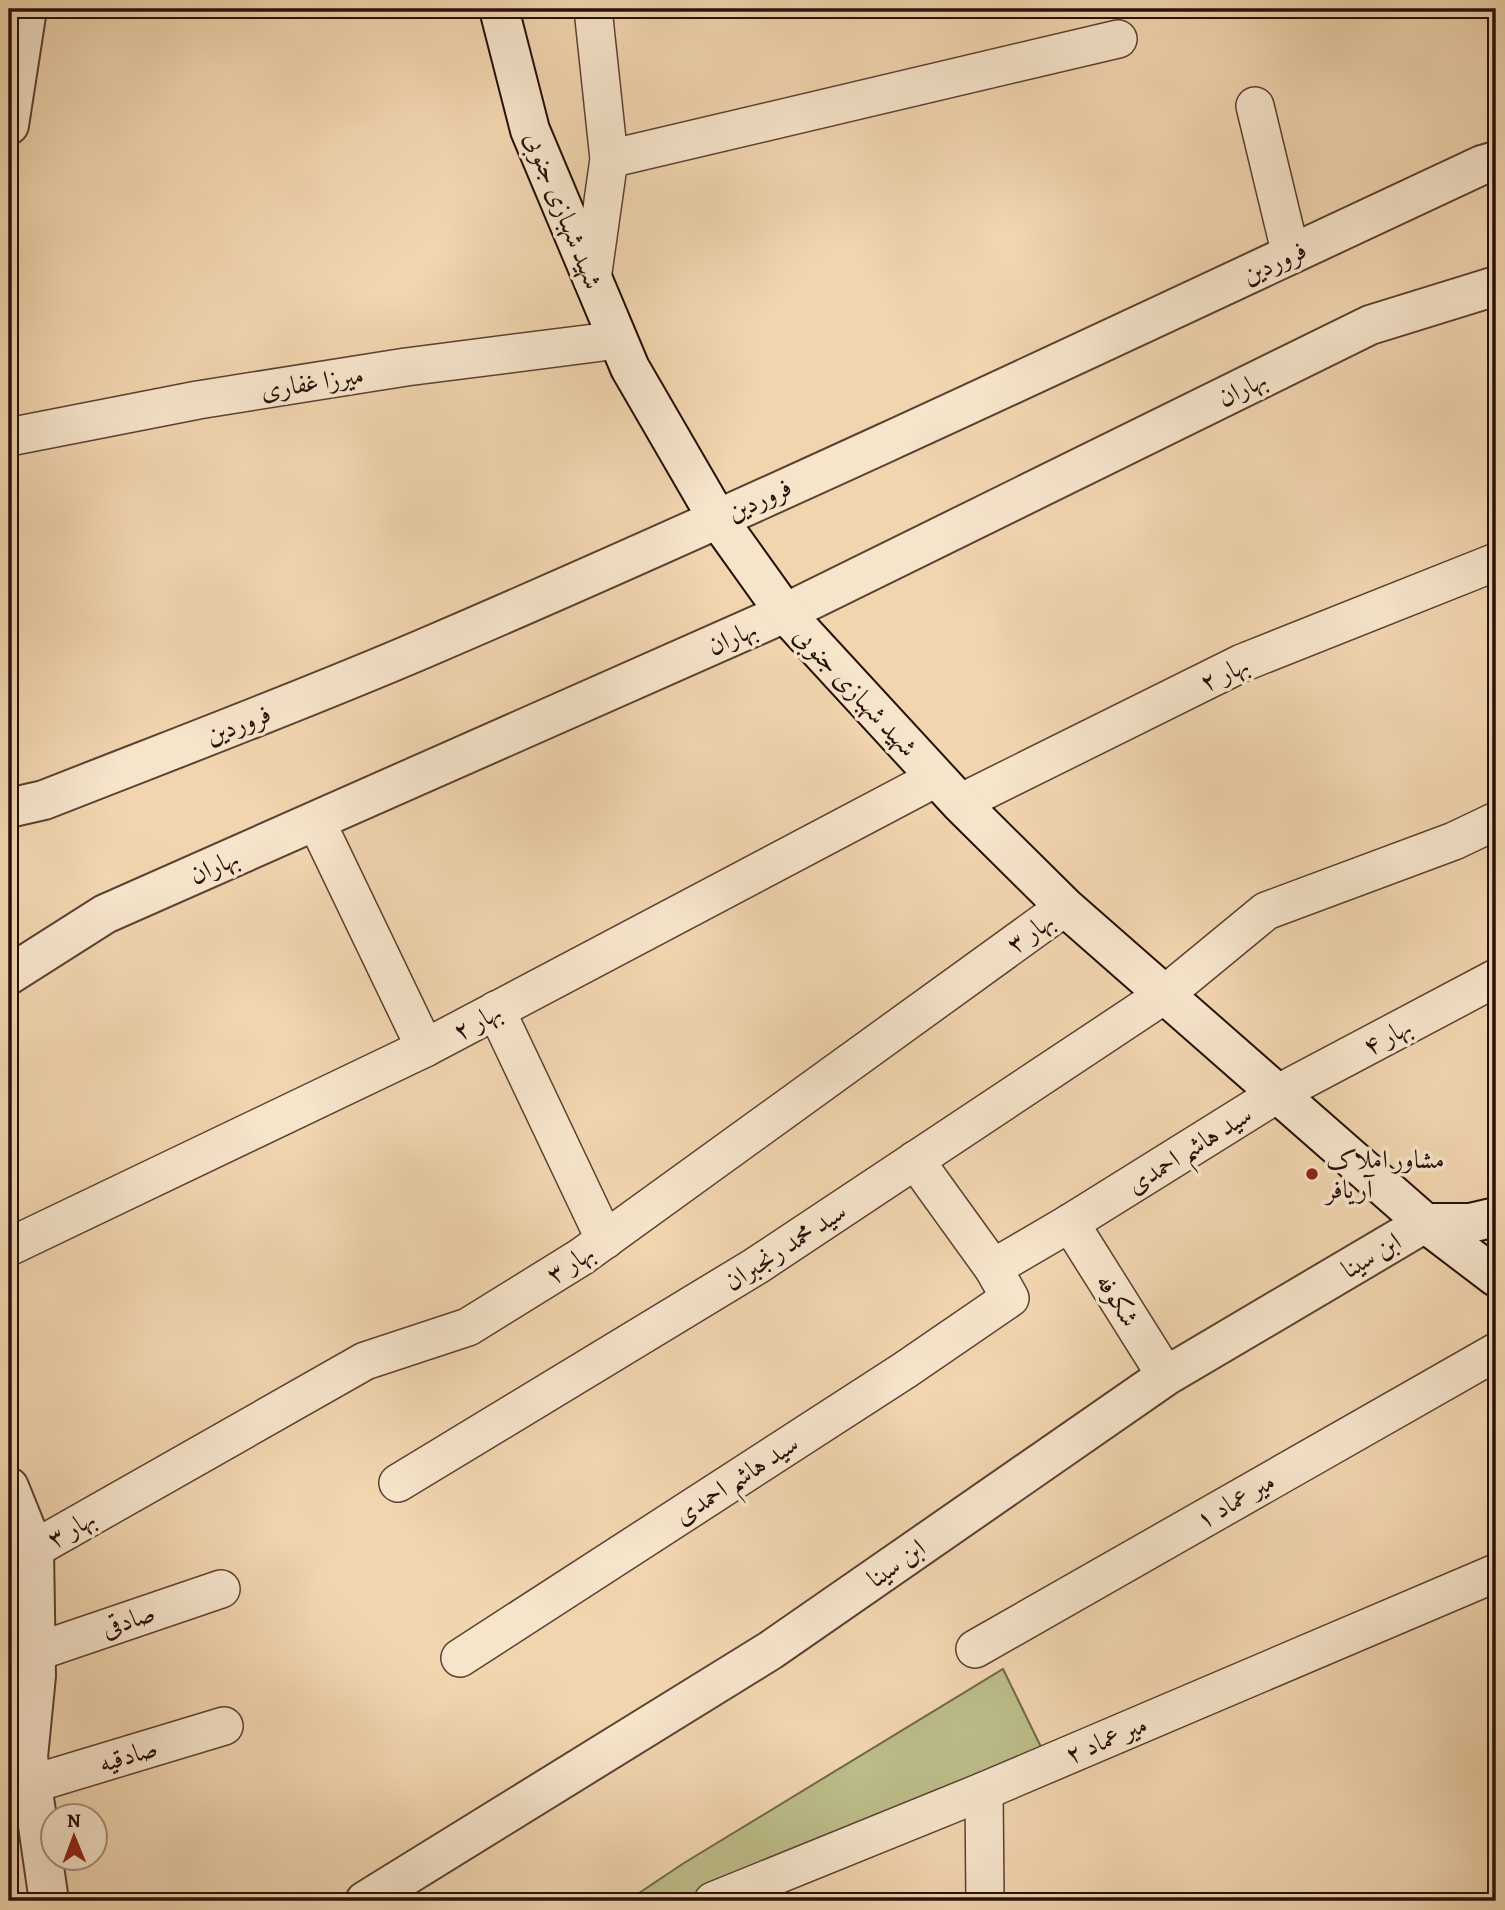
<svg xmlns="http://www.w3.org/2000/svg" width="1505" height="1910" viewBox="0 0 1505 1910" font-family="Alegreya,Amiri,serif">
<rect width="100%" height="100%" fill="#f1d5af"/>
<filter id="stains"><feTurbulence type="fractalNoise" baseFrequency=".00286" numOctaves="4"/><feColorMatrix values="0 0 0 0 .2 0 0 0 0 .09 0 0 0 0 .02 0 0 0 .5 -.17"/></filter>
<radialGradient id="worn" r=".72"><stop offset=".6" stop-color="#630" stop-opacity="0"/><stop offset="1" stop-color="#630" stop-opacity=".3"/></radialGradient>
<!-- green -->
<polygon fill="#bcbd89" stroke="#726648" stroke-width="2" points="1003,1669 1044,1753 710,1901 627,1901 684,1863"/>
<g fill="none" stroke-linecap="round" stroke-linejoin="round">
<!-- minor casing -->
<g stroke="#5a4132" stroke-width="40">
<g id="minor">
<polyline points="1255,106 1291,255"/>
<polyline points="609,159 1118,39"/>
<polyline points="592,279 609,159 593,9"/>
<polyline points="9,437 198,400 406,367 618,340"/>
<polyline points="960,803 1242,663 1496,562"/>
<polyline points="316,821 425,1048"/>
<polyline points="496,1010 605,1240"/>
<polyline points="1070,1223 1166,1376"/>
<polyline points="9,1247 425,1048 936,778"/>
<polyline points="993,1268 1070,1223 1277,1094 1496,978"/>
<polyline points="398,1483 756,1266 1164,995 1266,911 1454,841 1496,821"/>
<polyline points="9,1558 34,1549 365,1361 468,1327 581,1257 1065,907"/>
<polyline points="975,1649 1496,1352"/>
<polyline points="36,1652 221,1589"/>
<polyline points="460,1658 905,1370 1010,1298 993,1268 915,1160"/>
<polyline points="32,1784 224,1726"/>
<polyline points="984,1791 985,1901"/>
<polyline points="713,1901 984,1791 1496,1573"/>
</g>
</g>
<!-- tertiary casing -->
<g stroke="#5a4132" stroke-width="42">
<g id="tertiary">
<polyline points="9,125 27,9"/>
<path d="M9,808l35,-8c127,-50 255,-98 381,-152 356,-153 706,-319 1057,-483l14,-4"/>
<polyline points="9,975 105,914 785,613 1370,325 1496,286"/>
<polyline points="9,1487 34,1549 36,1676 28,1757 49,1901"/>
<polyline points="365,1901 771,1650 1166,1376 1425,1223"/>
</g>
</g>
<!-- secondary casing -->
<g stroke="#271008" stroke-width="42">
<g id="secondary">
<polyline points="499,9 530,130 630,368 717,518 785,613 960,803 1065,907 1425,1223 1496,1277"/>
<polyline points="1425,1223 1470,1223 1496,1217"/>
</g>
</g>
<!-- minor -->
<use href="#minor" stroke="#f6e4cb" stroke-width="37"/>
<!-- tertiary -->
<use href="#tertiary" stroke="#f6e4cb" stroke-width="38"/>
<!-- secondary -->
<use href="#secondary" stroke="#f6e4cb" stroke-width="38"/>
</g>
<!-- markers -->
<circle fill="#8f2418" stroke="#f6e4cb" stroke-width="2.5" cx="1312" cy="1174" r="7"/>
<g text-anchor="middle" stroke-width="7" stroke-linejoin="round" paint-order="stroke">
<!-- street labels -->
<g font-size="26" fill="#271008" stroke="#f6e4cb">
<text transform="translate(564 210) rotate(68)" y="9">شهید شهبازی جنوبی</text>
<text transform="translate(1274 262) rotate(-25)" y="9">فروردین</text>
<text transform="translate(312 382) rotate(-9)" y="9">میرزا غفاری</text>
<text transform="translate(1242 388) rotate(-26)" y="9">بهاران</text>
<text transform="translate(759 499) rotate(-25)" y="9">فروردین</text>
<text transform="translate(732 637) rotate(-24)" y="9">بهاران</text>
<text transform="translate(1224 673) rotate(-25)" y="9">بهار ۲</text>
<text transform="translate(856 691) rotate(47)" y="9">شهید شهبازی جنوبی</text>
<text transform="translate(238 724) rotate(-21)" y="9">فروردین</text>
<text transform="translate(214 866) rotate(-24)" y="9">بهاران</text>
<text transform="translate(1030 932) rotate(-36)" y="9">بهار ۳</text>
<text transform="translate(477 1021) rotate(-28)" y="9">بهار ۲</text>
<text transform="translate(1387 1036) rotate(-28)" y="9">بهار ۴</text>
<text transform="translate(1189 1149) rotate(-32)" y="9">سید هاشم احمدی</text>
<text transform="translate(785 1246) rotate(-33)" y="9">سید محمد رنجبران</text>
<text transform="translate(1371 1255) rotate(-31)" y="9">ابن سینا</text>
<text transform="translate(570 1263) rotate(-33)" y="9">بهار ۳</text>
<text transform="translate(1118 1300) rotate(58)" y="9">شکوفه</text>
<text transform="translate(736 1479) rotate(-33)" y="9">سید هاشم احمدی</text>
<text transform="translate(1235 1500) rotate(-30)" y="9">میر عماد ۱</text>
<text transform="translate(71 1528) rotate(-30)" y="9">بهار ۳</text>
<text transform="translate(896 1563) rotate(-35)" y="9">ابن سینا</text>
<text transform="translate(128 1620) rotate(-19)" y="9">صادقی</text>
<text transform="translate(1106 1739) rotate(-23)" y="9">میر عماد ۲</text>
<text transform="translate(128 1755) rotate(-17)" y="9">صادقیه</text>
</g>
<!-- poi labels -->
<g font-size="26" fill="#271008" stroke="#f6e4cb" text-anchor="start">
<text x="1326" y="1168">مشاور املاک<tspan x="1326" dy="30">آریافر</tspan></text>
</g>
</g>
<!-- margin -->
<rect width="1505" height="1910" fill="none" stroke="#f1d5af" stroke-width="35"/>
<rect x="10" y="10" width="1484" height="1889" fill="none" stroke="#271008" stroke-width="3.5"/>
<rect x="18" y="18" width="1470" height="1875" fill="none" stroke="#271008" stroke-width="2"/>
<!-- north arrow -->
<g transform="translate(74 1837) rotate(359)"><circle r="33" fill="#f6e4cb" stroke="#a38f7d" stroke-width="2"/>
<path d="M0-5L12 26L0 18L-12 26Z" fill="#8f2418"/>
<text y="-10" font-size="19" font-weight="bold" text-anchor="middle" fill="#271008">N</text>
</g>
<rect width="100%" height="100%" filter="url(#stains)"/>
<rect width="100%" height="100%" fill="url(#worn)"/>
</svg>
